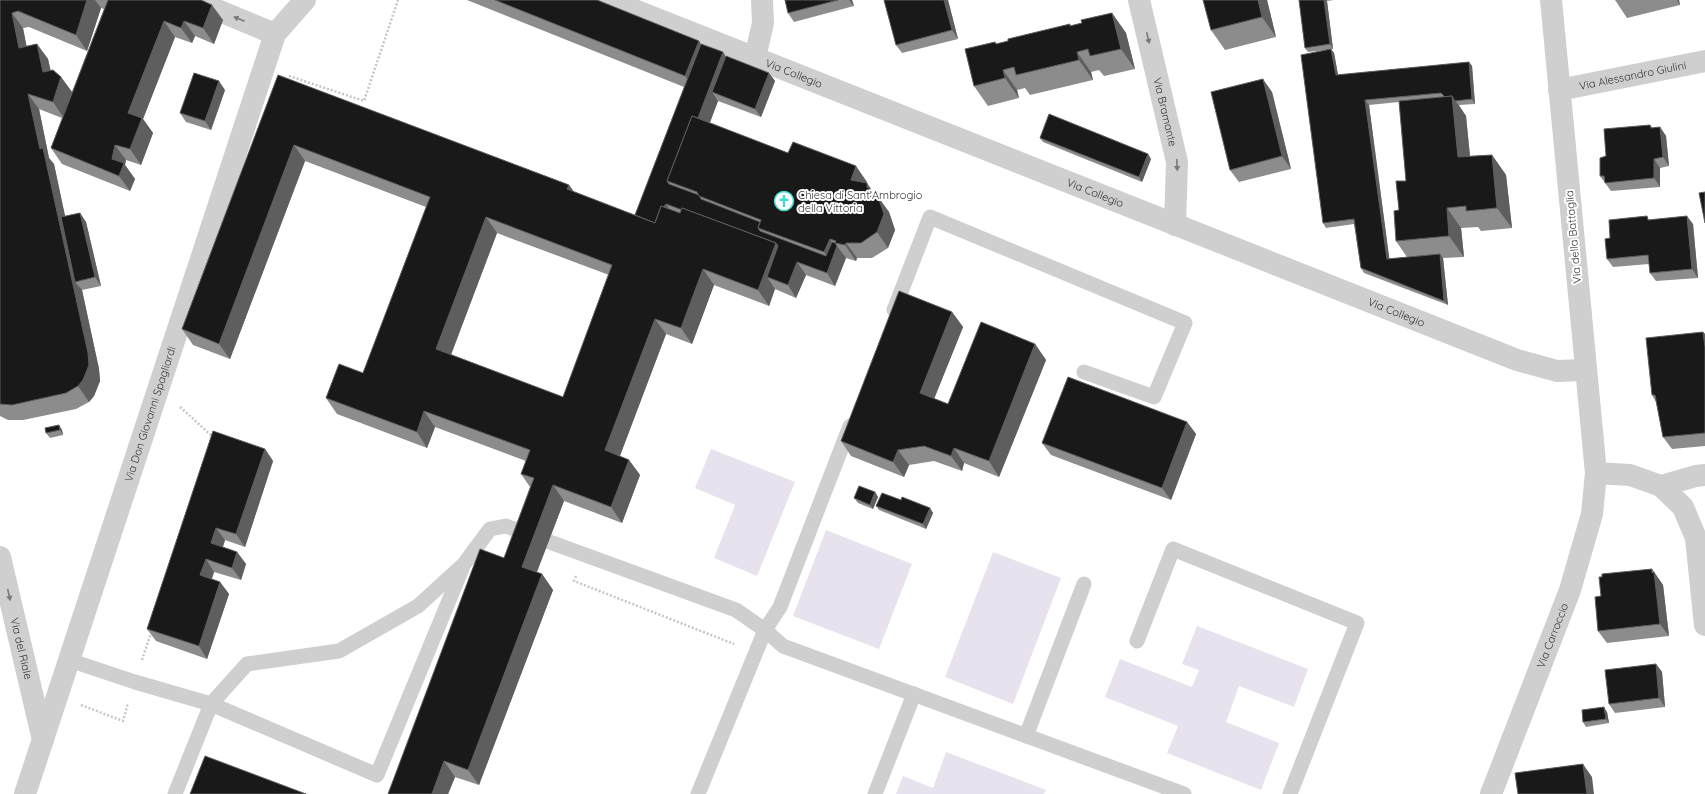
<svg xmlns="http://www.w3.org/2000/svg" width="1705" height="794" viewBox="0 0 1705 794" font-family="Quicksand,sans-serif">
<rect width="100%" height="100%" fill="#fff"/>
<!-- green -->
<g fill="#e8e2ee">
<polygon points="711,449 795,482 757,576 714,558 735,505 695,488"/>
<polygon points="826,530 912,564 879,649 793,616"/>
<polygon points="993,552 1061,578 1013,704 945,677"/>
<polygon points="1197,626 1308,669 1294,707 1239,686 1226,722 1279,743 1261,790 1167,753 1178,726 1105,697 1120,659 1192,687 1199,670 1182,664"/>
<polygon points="946,752 1046,790 1044,794 896,794 903,776 933,788"/>
</g>
<g fill="none" stroke-linecap="round" stroke-linejoin="round">
<!-- path -->
<g stroke="#c6c6c6" stroke-width="2.5" stroke-dasharray="2 2" stroke-linecap="butt">
<polyline points="289,76 364,101 398,0"/>
<polyline points="180,407 213,437"/>
<polyline points="576,576 574,581 734,644"/>
<polyline points="142,660 151,633"/>
<polyline points="81,705 123,721 128,703"/>
</g>
<!-- service -->
<g stroke="#cfcfcf" stroke-width="15">
<polyline points="894,310 930,217 1185,323 1154,397 1084,372"/>
<polyline points="1137,641 1173,549 1357,623 1290,794"/>
<polyline points="69,660 135,682 211,704 247,664 339,651 418,606 464,564 490,529 506,526 736,610 765,630 783,646 1184,794"/>
<polyline points="1026,736 1084,584"/>
<polyline points="175,794 211,704 377,775 462,569"/>
<polyline points="698,794 765,630 780,607 850,426"/>
<polyline points="875,794 914,694"/>
</g>
<!-- minor -->
<g stroke="#cfcfcf" stroke-width="22">
<polyline points="193,0 275,34"/>
<path id="s1" d="M609,0l908,360 40,11 28,-1"/>
<path id="s2" d="M1139,0l38,162 -2,63"/>
<polyline points="755,58 763,23 762,0"/>
<path id="s3" d="M1559,90l146,-29"/>
<polyline points="1596,473 1630,475 1661,486 1696,476 1705,475"/>
<polyline points="1661,486 1683,507 1696,538 1705,625"/>
<path id="s4" d="M0,557l43,183"/>
<path id="s5" d="M25,794l250,-760 30,-34"/>
<path id="s6" d="M1491,794l79,-204 22,-76 4,-41 -45,-473"/>
</g>
</g>
<!-- wall -->
<g fill="#8c8c8c" fill-rule="evenodd">
<path d="M0,0h201l22,20 -9,24 -19,-8 -3,7 -17,-6 -32,82 10,14 -12,32 -15,-5 -1,5 10,14 -5,12 -68,-27 -11,-16 11,-30 -23,-9 10,49 5,6 11,53 15,-4 6,9 15,64 -19,4 17,79 1,12 -6,15 -5,6 -13,7 -53,11h-15l-8,-4zM101,8l3,1 -32,83 -11,-15 -10,-6 -3,-12 -11,-15 -11,2 -3,-18 6,-1 58,24z"/>
<path d="M467,0h130l104,44 24,12 44,17 6,8 -14,36 -43,-16 -8,22 78,30 79,29 -1,1 8,11 4,3 11,15 6,18 -7,18 -16,10h-15l-1,3 -10,-3 -11,28 -29,-11 -10,23 -21,-9 -6,17 -55,-21 -22,59 -26,-10 -46,122 9,4 11,15 -18,48 -58,-22 -27,71 5,2 11,16 -74,195 -24,-8 -7,17h-60l116,-236 26,-71 -9,-13 5,-13 -91,-34 -8,21 -90,-34 -11,-16 37,-25 63,-166 -121,-46 -75,198 -37,-14 -11,-16 96,-254 291,110 5,7 61,23 49,-128zM497,233l112,42 -46,122 -112,-42z"/>
<polygon points="785,0 852,0 854,6 794,22 788,13"/>
<polygon points="884,0 948,0 958,39 902,53 896,45"/>
<polygon points="1267,0 1276,37 1225,50 1211,30"/>
<path d="M1299,0h35l-7,1 6,48h-2l3,4 4,22 131,-13 3,4 3,38 -16,1 7,11 4,40 22,-1 14,20 6,53 -31,3 -3,-4 -17,1 3,29 -21,1 5,47 -84,-32 -3,-5 -7,-44 -28,4 -3,-5 3,-173 -18,2 -3,-4zM1399,102l7,79 -7,29 -3,31 11,16 -18,2 -20,-154z"/>
<polygon points="1615,0 1679,0 1680,5 1627,18"/>
<polygon points="1112,13 1126,33 1135,69 1104,76 1099,70 1091,72 1093,80 1030,95 1025,88 1017,90 1019,98 988,106 974,86 997,44 1082,23"/>
<polygon points="225,90 211,130 186,122 180,113"/>
<polygon points="1272,92 1291,169 1239,182 1230,170"/>
<polygon points="1650,125 1653,128 1660,127 1666,136 1669,166 1660,168 1660,187 1611,191 1600,176 1606,156"/>
<polygon points="1040,138 1148,154 1151,159 1142,182 1043,142"/>
<polygon points="1647,216 1649,220 1693,224 1698,278 1656,281 1650,273 1649,264 1613,267 1607,259 1610,238"/>
<polygon points="952,312 963,327 934,399 948,404 1035,344 1046,360 999,477 964,463 962,471 934,461 909,465 904,477 851,456 841,441"/>
<polygon points="1703,332 1705,334 1705,446 1672,449 1663,437 1656,402 1652,395"/>
<polygon points="1187,422 1196,434 1171,500 1051,455 1042,443"/>
<polygon points="59,425 62,430 63,435 50,438 46,433"/>
<polygon points="265,449 273,461 245,547 225,540 223,547 237,552 246,564 241,580 214,572 212,579 220,582 229,594 207,659 156,641 147,629"/>
<polygon points="875,492 878,497 873,509 858,503 854,498"/>
<polygon points="901,500 930,508 933,513 926,529 879,510 876,506"/>
<polygon points="1654,572 1663,585 1669,636 1607,643 1598,631 1601,596"/>
<polygon points="1656,664 1662,672 1665,707 1615,713 1609,704"/>
<polygon points="1607,712 1609,723 1586,727 1583,722"/>
</g>
<!-- shaded-wall -->
<g fill="#5e5e5e">
<polygon points="87,0 95,0 101,8 87,51 76,35"/>
<polygon points="849,0 852,0 854,6"/>
<polygon points="944,0 948,0 958,39 952,30"/>
<polygon points="1258,0 1267,0 1276,37 1262,17"/>
<polygon points="1324,0 1326,0 1327,1 1333,49 1330,44"/>
<polygon points="1677,0 1679,0 1680,5"/>
<polygon points="212,5 223,20 214,44 203,28"/>
<polygon points="12,13 23,28 30,63 19,48"/>
<polygon points="1112,13 1126,33 1135,69 1121,49"/>
<polygon points="164,21 175,37 143,119 153,133 141,165 130,149 128,113"/>
<polygon points="184,21 195,36 192,43 181,28"/>
<polygon points="699,41 709,56 696,92 685,76"/>
<polygon points="37,44 48,59 54,88 43,72"/>
<polygon points="1331,49 1334,53 1339,80 1336,75"/>
<polygon points="723,52 731,65 712,92 718,101 706,132 697,120"/>
<polygon points="1077,52 1091,72 1093,80 1079,60"/>
<polygon points="1469,62 1472,66 1475,104 1472,99"/>
<polygon points="1003,70 1017,90 1019,98 1005,78"/>
<polygon points="769,73 775,81 761,117 755,109"/>
<polygon points="61,77 72,92 64,118 53,102"/>
<polygon points="1263,79 1272,92 1291,169 1282,156"/>
<polygon points="219,81 225,90 211,130 205,121"/>
<polygon points="28,94 39,109 49,158 54,164 79,281 75,282 82,290 99,369 100,381 94,396 89,402 78,386 40,149"/>
<polygon points="1452,96 1466,116 1472,177 1458,157"/>
<polygon points="1365,100 1369,105 1390,263 1387,259"/>
<polygon points="1660,127 1666,136 1669,166 1663,157"/>
<polygon points="115,145 126,160 125,165 135,179 130,191 119,176 112,159"/>
<polygon points="294,145 305,161 230,359 219,344"/>
<polygon points="1148,154 1151,159 1142,182 1139,177"/>
<polygon points="1492,155 1506,175 1512,228 1497,208"/>
<polygon points="1654,159 1660,168 1660,187 1654,178"/>
<polygon points="856,166 867,182 862,196 851,180"/>
<polygon points="867,183 878,199 867,187"/>
<polygon points="569,185 580,200 567,189"/>
<polygon points="878,197 889,212 895,230 888,248 877,232"/>
<polygon points="666,204 674,216 657,226"/>
<polygon points="1447,208 1461,228 1464,257 1449,236"/>
<polygon points="80,213 86,222 101,286 95,277"/>
<polygon points="1687,216 1693,224 1698,278 1692,269"/>
<polygon points="486,217 497,233 447,365 436,349"/>
<polygon points="830,239 836,248 837,246 846,258 835,286 827,273 831,263 824,252"/>
<polygon points="776,243 787,259 767,277 775,289 769,306 758,290"/>
<polygon points="846,243 857,258 856,261 845,245"/>
<polygon points="1440,254 1443,258 1448,305 1444,301"/>
<polygon points="797,262 806,275 796,298 788,285"/>
<polygon points="703,269 714,285 692,344 681,328"/>
<polygon points="952,312 963,327 930,409 920,393"/>
<polygon points="655,319 666,334 616,466 605,450"/>
<polygon points="1703,332 1705,334 1705,347"/>
<polygon points="1035,344 1046,360 999,477 989,461"/>
<polygon points="424,411 435,427 427,448 417,432"/>
<polygon points="1187,422 1196,434 1171,500 1162,488"/>
<polygon points="59,425 62,430 63,435 60,430"/>
<polygon points="954,448 964,463 962,471 951,456"/>
<polygon points="265,449 273,461 245,547 236,534"/>
<polygon points="898,450 909,465 904,477 893,462"/>
<polygon points="629,460 640,475 622,523 611,507"/>
<polygon points="553,485 564,501 533,582 522,567"/>
<polygon points="875,492 878,497 873,509 870,505"/>
<polygon points="930,508 933,513 926,529 923,524"/>
<polygon points="216,528 225,540 220,555 211,543"/>
<polygon points="237,552 246,564 241,580 232,568"/>
<polygon points="206,559 214,572 209,587 200,575"/>
<polygon points="1652,569 1663,585 1669,636 1660,624"/>
<polygon points="542,574 553,590 479,785 468,770"/>
<polygon points="220,582 229,594 207,659 199,646"/>
<polygon points="1656,664 1662,672 1665,707 1659,698"/>
<polygon points="1604,707 1607,712 1609,723 1606,719"/>
<polygon points="444,761 455,777 448,794 432,794"/>
<polygon points="1583,764 1592,777 1594,794 1587,794"/>
</g>
<!-- building -->
<g fill="#191919" stroke="#5e5e5e" fill-rule="evenodd">
<polygon points="0,0 87,0 76,35 18,11 12,13 19,48 37,44 43,72 53,70 61,77 53,102 28,94 40,149 43,148 88,353 89,365 83,380 78,386 66,393 12,405 0,404"/>
<polygon points="108,0 201,0 212,5 203,28 184,21 181,28 164,21 128,113 142,118 130,149 115,145 112,159 124,163 119,176 51,148"/>
<polygon points="495,0 597,0 699,41 685,76"/>
<polygon points="785,0 838,0 788,13"/>
<polygon points="884,0 944,0 952,30 896,45"/>
<polygon points="1203,0 1258,0 1262,17 1211,30"/>
<polygon points="1299,0 1324,0 1330,44 1305,48"/>
<polygon points="1112,13 1121,49 1090,56 1088,49 1077,52 1079,60 1016,75 1014,67 1003,70 1005,78 974,86 965,49 995,42 996,44 1008,41 1008,39 1070,24 1070,26 1082,23 1081,20"/>
<polygon points="701,44 723,52 698,118 692,116 667,181 669,184 699,195 701,199 760,222 758,228 760,231 826,256 832,242 835,243 837,246 827,273 797,262 788,285 767,277 778,246 776,243 682,208 682,210 666,204 664,207 661,206 655,223 635,215"/>
<polygon points="1331,49 1336,75 1469,62 1472,99 1455,101 1452,96 1445,97 1441,93 1365,100 1387,259 1440,254 1444,301 1361,268 1354,219 1323,223 1301,55"/>
<polygon points="726,56 769,73 755,109 712,92"/>
<polygon points="194,73 219,81 205,121 180,113"/>
<path d="M278,75l291,110 -2,4 88,34 6,-17 19,7 2,-5 94,35 -18,47 -55,-21 -22,59 -26,-9 -50,131 24,10 -18,47 -58,-22 -31,82 20,7 -74,196 -24,-9 -12,33h-44l92,-245 24,9 30,-80 -13,-4 9,-24 -106,-39 -7,21 -91,-34 13,-34 24,9 67,-176 -136,-52 -75,199 -37,-15zM486,217l126,48 -49,132 -127,-48z"/>
<polygon points="1263,79 1282,156 1230,170 1211,92"/>
<polygon points="1452,96 1458,157 1492,155 1497,208 1466,211 1466,206 1447,208 1449,236 1396,241 1394,211 1399,210 1396,181 1406,181 1399,101"/>
<polygon points="1049,114 1148,154 1139,177 1040,138"/>
<polygon points="692,116 788,153 793,142 856,166 851,180 867,183 867,187 878,197 884,214 877,232 861,243 846,243 845,245 835,243 836,241 830,239 824,252 758,228 761,220 699,196 697,192 667,181"/>
<polygon points="1650,125 1651,128 1660,127 1663,157 1654,159 1654,178 1605,183 1604,176 1600,176 1600,158 1606,156 1604,129"/>
<polygon points="1705,192 1705,223 1699,193"/>
<polygon points="80,213 95,277 75,282 61,217"/>
<polygon points="1647,216 1648,220 1687,216 1692,269 1650,273 1648,255 1607,259 1605,239 1610,238 1609,220"/>
<polygon points="899,291 952,312 920,393 948,404 981,322 1035,344 989,461 954,448 951,456 924,446 898,450 893,462 841,441"/>
<polygon points="1703,332 1705,347 1705,433 1663,437 1655,395 1652,395 1646,338"/>
<polygon points="1068,377 1187,422 1162,488 1042,443"/>
<polygon points="59,425 60,430 46,433 45,428"/>
<polygon points="213,431 265,449 236,534 216,528 211,543 237,552 232,568 206,559 200,575 220,582 199,646 147,629"/>
<polygon points="859,486 875,492 870,505 854,498"/>
<polygon points="882,493 901,500 902,497 930,508 923,524 876,506"/>
<polygon points="1652,569 1652,573 1654,572 1660,624 1598,631 1595,597 1601,596 1599,577 1602,577 1602,574"/>
<polygon points="1656,664 1659,698 1609,704 1605,670"/>
<polygon points="1604,707 1606,719 1583,722 1582,710"/>
<polygon points="205,756 306,794 190,794"/>
<polygon points="1583,764 1587,794 1518,794 1515,773"/>
</g>
<!-- one-way arrows -->
<defs><path id="oneway-solid" d="M-6-.8H1V-3.2L6.5 0L1 3.2V.8H-6Z"/></defs>
<g fill="#797979">
<use href="#oneway-solid" transform="translate(239 19) rotate(-157)"/>
<use href="#oneway-solid" transform="translate(1148 38) rotate(77)"/>
<use href="#oneway-solid" transform="translate(1177 165) rotate(88)"/>
<use href="#oneway-solid" transform="translate(9 595) rotate(77)"/>
</g>
<!-- icons -->
<defs>
<g id="church-ring" transform="scale(1)"><circle r="9.5" fill="#fff" stroke="#44d9d4" stroke-width="1.5"/><path d="M-1.2-6h2.4v3.5h3.3v2.4h-3.3V6h-2.4V-.1h-3.3v-2.4h3.3Z" fill="#44d9d4"/></g>
</defs>
<g fill-rule="evenodd">
<use href="#church-ring" x="784" y="201"/>
</g>
<g text-anchor="middle" stroke-width="4" stroke-linejoin="round" paint-order="stroke">
<!-- street labels -->
<g font-size="11" fill="#323232" stroke="#fff">
<text dy="4" stroke="none"><textPath href="#s1" startOffset="199">Via Collegio</textPath></text>
<text dy="4" stroke="none"><textPath href="#s3" startOffset="75">Via Alessandro Giulini</textPath></text>
<text dy="4" stroke="none"><textPath href="#s2" startOffset="115">Via Bramante</textPath></text>
<text dy="4" stroke="none"><textPath href="#s1" startOffset="523">Via Collegio</textPath></text>
<text transform="translate(1573 237) rotate(-95)" y="4">Via della Battaglia</text>
<text dy="4" stroke="none"><textPath href="#s1" startOffset="847">Via Collegio</textPath></text>
<text dy="4" stroke="none"><textPath href="#s5" startOffset="400">Via Don Giovanni Spagliardi</textPath></text>
<text dy="4" stroke="none"><textPath href="#s6" startOffset="170">Via Carroccio</textPath></text>
<text dy="4" stroke="none"><textPath href="#s4" startOffset="94">Via del Riale</textPath></text>
</g>
<!-- poi labels -->
<g font-size="11" fill="#323232" stroke="#fff" text-anchor="start">
<text x="798" y="199">Chiesa di Sant'Ambrogio<tspan x="798" dy="13">della Vittoria</tspan></text>
</g>
</g>
</svg>
